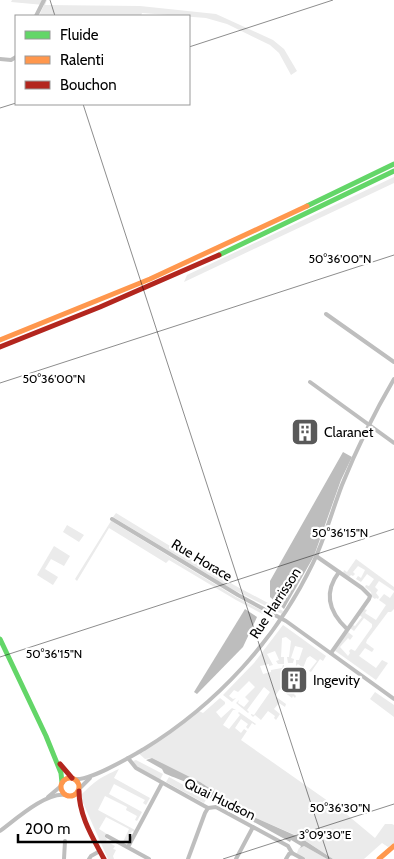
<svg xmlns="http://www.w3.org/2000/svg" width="394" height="859" viewBox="0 0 394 859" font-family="Cabin,sans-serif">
<rect width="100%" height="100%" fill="#fff"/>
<!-- green -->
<g fill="#ebebeb">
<polygon points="12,0 47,0 45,5 140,6 216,14 273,40 284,49 297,71 291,75 279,53 270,45 227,24 206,18 142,13 141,16 39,16 44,5 11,2"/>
<polygon points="394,177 394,183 184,282 187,275"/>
<polygon points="116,513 234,585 283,611 282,614 232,589 113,517"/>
<polygon points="111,521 236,597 272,616 274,620 236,600 169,560 166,563 109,528 77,581 75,579"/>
<polygon points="67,525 84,535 79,542 63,532"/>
<polygon points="54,546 70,556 64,566 51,559 45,569 58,577 53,585 37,575"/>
<polygon points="356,559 394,587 394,591 379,581 375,587 378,590 376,593 379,597 378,599 376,598 375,599 372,597 371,592 365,587 366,585 369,586 374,579 367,574 361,582 356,579 358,576 361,578 365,570 358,566 353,572 355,574 353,576 351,575 349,577 343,573 344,570 347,572"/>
<polygon points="394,592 394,609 391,612 388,612 367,640 366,643 374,649 372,652 365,648 359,656 376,668 382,660 388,663 376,680 334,650 348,632 353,636 350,640 348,638 340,647 348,656 350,653 349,651 351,649 355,651 372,627 372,624 364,618 354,631 350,628 353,625 355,626 362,617 359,615 364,609 367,610 365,613 376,620 386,605 379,600 384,594 390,598"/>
<polygon points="283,625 326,656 323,661 320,659 311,672 309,671 317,661 310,656 307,658 303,668 298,664 296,666 296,660 299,660 303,648 295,646 291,658 294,659 293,663 288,663 287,657 289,657 291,641 286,637 282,638 281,657 284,657 284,664 278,664 276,661 279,660 275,651 267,654 273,665 269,666 269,664 260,666 263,674 271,672 271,670 282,668 283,665 284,665 283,676 291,682 292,690 302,689 300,691 297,690 294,694 296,696 295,698 293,696 292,698 280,689 275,696 286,704 285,707 279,703 274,709 280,714 276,720 274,718 275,716 268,711 261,720 255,715 253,717 251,715 251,714 254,715 270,692 264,687 247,710 249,712 248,713 236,703 239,700 238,703 244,707 249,701 245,697 255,687 249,681 238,692 234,690 229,696 233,699 236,698 232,702 223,695 254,663"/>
<polygon points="375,692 394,705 394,717 370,699"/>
<polygon points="220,698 225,702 225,704 216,712 221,718 232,708 236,710 233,710 223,725 229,729 240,715 238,713 239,712 256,724 255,725 252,723 248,729 246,727 248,724 241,719 235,728 241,733 244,729 247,731 241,740 345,813 375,838 385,824 392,824 394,825 394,843 388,847 382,843 364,859 333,859 300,837 256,818 200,782 152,758 145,759 136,751 164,737 199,711 203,713"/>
<polygon points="136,760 163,774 160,780 136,766 133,761"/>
<path d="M119,769l-5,9 36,20 -4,7 -3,-2 2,-3 -31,-16 -5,10 33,18 -5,9 -2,-1 2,-4 -11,-6 1,-3 -22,-11 -7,14 37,20 -1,2 -2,-1 -4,7 2,1 -3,5 -4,-2 6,-13 -23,-12 -7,12 8,5 -2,3 2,2 -1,2 9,5 -2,3 3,1 -3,6 1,3h-6l-28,-63c15,-15 19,-18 39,-27z"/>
<polygon points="169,777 207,798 204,803 166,782"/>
<polygon points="304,846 327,859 303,859 296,855 299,848"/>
</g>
<!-- water -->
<g fill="#bdbdbd">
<polygon points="343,452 352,457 341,480 314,556 284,609 270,597 270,581"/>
<polygon points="245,609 257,617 243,647 197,694 194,692"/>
<path d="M152,758l48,24 56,36 45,20 32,21h-6l-23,-13 -4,2 1,-2 -10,-6 -1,2 -83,-46c-8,-11 -31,-17 -43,-23l-2,-4 -16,-9z"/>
</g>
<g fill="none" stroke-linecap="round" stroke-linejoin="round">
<!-- street -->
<g stroke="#bebebe" stroke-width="4">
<polyline points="36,16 44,0"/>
<polyline points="0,59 11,60 16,57"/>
<polyline points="326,314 394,362"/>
<polyline points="310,382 394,443"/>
<polyline points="112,519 238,595 286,621 394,699"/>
<polyline points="316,556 362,588 370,596 369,599 331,653"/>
<path d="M339,572c-16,21 -10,40 8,57"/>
<polyline points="128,758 136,768 208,808 216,807 288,846 292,853 303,859"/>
<path d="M75,779c15,2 55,-22 69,-30 73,-45 132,-109 169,-186 12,-25 19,-52 29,-78 15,-37 32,-72 52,-106"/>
<polyline points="79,789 90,778"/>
<polyline points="48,797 61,786"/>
<path d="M0,831c15,-11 46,-39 65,-36"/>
<polyline points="107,836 149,859"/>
<polyline points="128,847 162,783"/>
<polyline points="64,859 65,841"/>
<polyline points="89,859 91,856 100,851"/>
<polyline points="188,859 205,813 208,808"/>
<polyline points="236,859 253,827"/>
<polyline points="286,859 289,854 292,853"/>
</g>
<!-- fast -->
<g stroke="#63d668" stroke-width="5">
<polyline points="307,206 394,164"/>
<polyline points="219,255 394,171"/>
<polyline points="0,639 46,736 61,773 62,783"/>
</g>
<!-- slow -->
<g stroke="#ff974d" stroke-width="5">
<polyline points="0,340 150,279 307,206"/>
<circle cx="70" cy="787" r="9"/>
<polyline points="379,859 394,846"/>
</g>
<!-- jam -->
<g stroke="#b3261e" stroke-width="5">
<polyline points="0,347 100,307 219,255"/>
<polyline points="60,764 72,778"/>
<path d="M79,791c0,25 14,47 25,68"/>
</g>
</g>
<!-- ticks -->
<path fill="none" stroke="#000" stroke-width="1" stroke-opacity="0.45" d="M50,0l5,16M189,47l144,-47M83,104l246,755M0,108l16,-5M0,383l394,-128M0,657l394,-128M223,859l171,-55"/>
<!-- icons -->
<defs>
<g id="building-square" transform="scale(1.4375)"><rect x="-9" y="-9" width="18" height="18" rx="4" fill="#595959" stroke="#fff"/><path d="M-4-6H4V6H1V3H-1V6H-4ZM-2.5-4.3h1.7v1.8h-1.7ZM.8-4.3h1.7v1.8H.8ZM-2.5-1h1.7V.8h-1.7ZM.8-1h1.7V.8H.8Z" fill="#fff"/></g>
</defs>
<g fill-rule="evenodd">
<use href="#building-square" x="305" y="432"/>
<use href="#building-square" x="294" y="680"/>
</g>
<g text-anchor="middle" stroke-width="4.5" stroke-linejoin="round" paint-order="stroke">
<!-- poi labels -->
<g font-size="14" fill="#000" stroke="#fff" text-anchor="start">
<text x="324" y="437">Claranet</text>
<text x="313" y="685">Ingevity</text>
</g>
<!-- street labels -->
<g font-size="14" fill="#000" stroke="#fff">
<text transform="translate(202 560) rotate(31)" y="5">Rue Horace</text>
<text transform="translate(275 603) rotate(-57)" y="5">Rue Harrisson</text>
<text transform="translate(220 799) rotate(26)" y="5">Quai Hudson</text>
</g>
</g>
<g font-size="12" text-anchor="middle" fill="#000" stroke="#fff" stroke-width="4.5" stroke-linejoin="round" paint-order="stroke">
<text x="340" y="263">50°36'00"N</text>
<text x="54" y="383">50°36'00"N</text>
<text x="340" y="537">50°36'15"N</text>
<text x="54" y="658">50°36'15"N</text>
<text x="340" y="812">50°36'30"N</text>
<text x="325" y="839">3°09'30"E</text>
</g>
<!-- legend -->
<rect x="15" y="15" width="175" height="90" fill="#ffffff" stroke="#999999"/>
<rect x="25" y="31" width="25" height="8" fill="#63d668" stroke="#999999"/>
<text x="60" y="40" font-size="15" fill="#000000">Fluide</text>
<rect x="25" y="56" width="25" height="8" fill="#ff974d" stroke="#999999"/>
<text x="60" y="65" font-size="15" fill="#000000">Ralenti</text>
<rect x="25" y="81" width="25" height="8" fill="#b3261e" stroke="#999999"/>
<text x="60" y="90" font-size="15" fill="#000000">Bouchon</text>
<!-- scale -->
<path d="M18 834v8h112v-8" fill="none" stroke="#000000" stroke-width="2.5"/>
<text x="25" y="834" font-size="15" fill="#000000" stroke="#ffffff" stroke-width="4" paint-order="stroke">200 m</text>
</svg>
